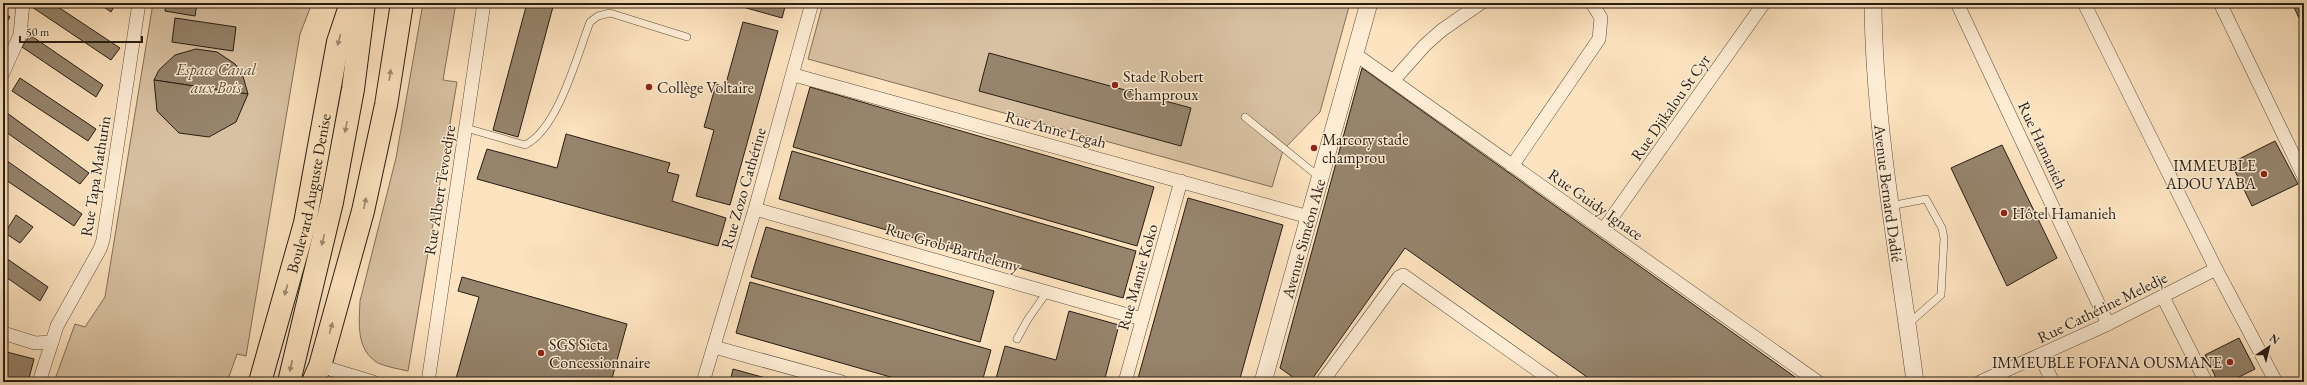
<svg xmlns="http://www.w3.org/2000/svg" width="2307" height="385" viewBox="0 0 2307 385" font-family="'EB Garamond',serif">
<rect width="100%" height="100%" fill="#fde3bf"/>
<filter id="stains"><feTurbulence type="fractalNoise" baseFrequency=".005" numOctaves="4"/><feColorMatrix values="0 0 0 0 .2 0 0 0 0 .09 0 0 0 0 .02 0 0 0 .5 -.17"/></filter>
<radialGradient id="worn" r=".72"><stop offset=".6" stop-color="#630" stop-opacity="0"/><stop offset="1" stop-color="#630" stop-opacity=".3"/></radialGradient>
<!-- green -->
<g fill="#d8c1a2" stroke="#7f6f5a">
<polygon points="153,3 312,3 300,34 246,356 237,354 227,382 54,382 75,324 85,327 105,297"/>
<path d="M423,3h33l-13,77 14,2 -49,289c-9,-2 -21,-4 -30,-8 -22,-13 -19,-39 -18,-62l36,-143z"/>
<polygon points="823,3 1350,3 1320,112 1283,150 1272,187 808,59"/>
</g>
<!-- building -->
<g fill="#96846c" stroke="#261d13">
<polygon points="35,3 52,3 120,48 111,60 32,7"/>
<polygon points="98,3 116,3 111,12"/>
<polygon points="166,3 197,3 195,16 165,11"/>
<polygon points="527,3 554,3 518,137 493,130"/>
<polygon points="744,3 786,3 782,18 743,7"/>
<polygon points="2292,3 2304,3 2304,16 2299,18"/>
<polygon points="3,12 10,17 4,26 3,25"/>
<polygon points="175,18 236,27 233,51 172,42"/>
<polygon points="743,22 778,31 730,205 696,196 714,130 704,127 716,84 725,87"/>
<polygon points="30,35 103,85 96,97 22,47"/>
<polygon points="196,49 217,52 235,64 242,73 248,94 154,80 159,70 175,55"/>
<polygon points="989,53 1191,108 1181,146 979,91"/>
<polygon points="1362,68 1802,382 1594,382 1405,248 1310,382 1300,382 1280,368"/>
<polygon points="20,78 96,129 88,141 12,91"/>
<polygon points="154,80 248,94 236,122 209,137 179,133 157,111"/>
<polygon points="810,87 1154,187 1137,246 793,147"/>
<polygon points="3,110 89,173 80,184 3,130"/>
<polygon points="566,134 670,163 667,172 679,175 672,201 726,218 718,246 477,179 487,149 557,168"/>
<polygon points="2275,141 2298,184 2252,206 2231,163"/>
<polygon points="2002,145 2057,258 2007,286 1951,168"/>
<polygon points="792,151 1136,251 1123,298 779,199"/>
<polygon points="3,158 82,214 74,226 3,178"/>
<polygon points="1188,198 1283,225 1239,382 1137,382"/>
<polygon points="16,215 33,227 20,243 5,233"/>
<polygon points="766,227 994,291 980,342 751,277"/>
<polygon points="3,256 48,287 40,301 3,275"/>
<polygon points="462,277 627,324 611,382 455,382 479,297 458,291"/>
<polygon points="750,282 991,350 982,382 908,382 736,333"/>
<polygon points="1069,311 1119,325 1104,382 995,382 1005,346 1056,360"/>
<polygon points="2239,338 2255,369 2229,382 2218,382 2205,355"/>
<polygon points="3,351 34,359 28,382 3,382"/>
<polygon points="733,369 780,382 730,382"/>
</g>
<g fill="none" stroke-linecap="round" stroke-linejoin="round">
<!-- service casing -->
<g stroke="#5c4e3e" stroke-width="8">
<g id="service">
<polyline points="1245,117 1319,177"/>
<path d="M466,128l59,17c33,-16 52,-89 65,-123l8,-6 12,-3 77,24"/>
<polyline points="1890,206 1926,199 1942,228 1944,238 1941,295 1908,324"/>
<polyline points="1017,339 1028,319 1047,292"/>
</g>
</g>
<!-- minor casing -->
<g stroke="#5c4e3e" stroke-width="14">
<g id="minor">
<polyline points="1957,3 2108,324"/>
<polyline points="2084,3 2216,269 2276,382"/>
<polyline points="2220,3 2304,177"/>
<polyline points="1355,54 1818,382"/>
<polyline points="3,73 20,35 23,3"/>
<polyline points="794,75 1309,217"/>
<polyline points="1393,81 1425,45 1442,30 1481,3"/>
<polyline points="1512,166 1599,39 1601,18 1592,3"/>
<polyline points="755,209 1142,319"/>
<polyline points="1603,230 1764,3"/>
<polyline points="2163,297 2206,382"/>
<polyline points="3,333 35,343 52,342 57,326 100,249 103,240 139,3"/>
<polyline points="714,347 842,382"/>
<polyline points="2040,356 2053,382"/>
<polyline points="320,366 373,382"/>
<polyline points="39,382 52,342"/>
<polyline points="428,382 484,3"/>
<polyline points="703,382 755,209 812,3"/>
<polyline points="1125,382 1181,181"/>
<polyline points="1322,382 1399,277 1403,275 1554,382"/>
<polyline points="1980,382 2108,324 2216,269"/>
</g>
</g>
<!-- tertiary casing -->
<g stroke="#5c4e3e" stroke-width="18">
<g id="tertiary">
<path id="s1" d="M1873,3c1,127 26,253 42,379"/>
<path id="s2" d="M1263,382l106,-379"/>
</g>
</g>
<!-- trunk casing -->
<g stroke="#261d13" stroke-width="24">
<g id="trunk">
<path id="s3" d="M260,382l45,-159 33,-181 13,-39"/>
<polyline points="289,382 332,202 353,89 364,3"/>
<polyline points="313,382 320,366 363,211 386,105 402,3"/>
</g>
</g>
<!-- service -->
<use href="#service" stroke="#feedd5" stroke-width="7"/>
<!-- minor -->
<use href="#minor" stroke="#feedd5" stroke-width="13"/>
<!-- tertiary -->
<use href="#tertiary" stroke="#feedd5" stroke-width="17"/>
<!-- trunk -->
<use href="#trunk" stroke="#fde3bf" stroke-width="22"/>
</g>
<!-- one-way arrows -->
<defs><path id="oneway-solid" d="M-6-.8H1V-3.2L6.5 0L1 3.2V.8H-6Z"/></defs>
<g fill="#9c8a72">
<use href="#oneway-solid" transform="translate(339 40) rotate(105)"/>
<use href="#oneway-solid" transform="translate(390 75) rotate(-81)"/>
<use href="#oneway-solid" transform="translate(346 127) rotate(100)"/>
<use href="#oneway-solid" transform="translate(365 203) rotate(-78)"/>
<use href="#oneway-solid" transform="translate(323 240) rotate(104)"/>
<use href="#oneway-solid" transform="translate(286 290) rotate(106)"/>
<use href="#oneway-solid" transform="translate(331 328) rotate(-74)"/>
<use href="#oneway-solid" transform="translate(291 366) rotate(103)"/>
</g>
<!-- markers -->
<g fill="#8f2418" stroke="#feedd5" stroke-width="1.5">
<circle cx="1115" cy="85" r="4"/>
<circle cx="649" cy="87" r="4"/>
<circle cx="1314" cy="148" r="4"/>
<circle cx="2264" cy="174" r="4"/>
<circle cx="2004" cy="213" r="4"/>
<circle cx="541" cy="353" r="4"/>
<circle cx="2230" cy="362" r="4"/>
</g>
<g text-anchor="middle" stroke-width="3" stroke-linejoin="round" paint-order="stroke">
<!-- park labels -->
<g font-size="16" font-style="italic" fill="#5b4e3e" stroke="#feedd5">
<text x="216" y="75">Espace Canal<tspan x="216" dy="18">aux Bois</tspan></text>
</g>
<!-- poi labels -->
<g font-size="16" fill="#261d13" stroke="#feedd5" text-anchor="start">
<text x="1123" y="82">Stade Robert<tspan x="1123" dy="18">Champroux</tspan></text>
<text x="657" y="93">Collège Voltaire</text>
<text x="1322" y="145">Marcory stade<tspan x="1322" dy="18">champrou</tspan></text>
<text x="2256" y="171" text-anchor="end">IMMEUBLE<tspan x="2256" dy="18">ADOU YABA</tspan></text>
<text x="2012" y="219">Hôtel Hamanieh</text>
<text x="549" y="350">SGS Sicta<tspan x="549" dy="18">Concessionnaire</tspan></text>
<text x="2222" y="368" text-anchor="end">IMMEUBLE FOFANA OUSMANE</text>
</g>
<!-- street labels -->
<g font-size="16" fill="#261d13" stroke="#feedd5">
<text transform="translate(1670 107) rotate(-55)" y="6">Rue Djikalou St Cyr</text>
<text transform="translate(1056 129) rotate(15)" y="6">Rue Anne Legah</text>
<text transform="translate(2043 145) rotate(65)" y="6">Rue Hamanieh</text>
<text transform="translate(95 176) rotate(-81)" y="6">Rue Tapa Mathurin</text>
<text transform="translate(743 188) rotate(-74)" y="6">Rue Zozo Cathérine</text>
<text transform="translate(439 190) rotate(-81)" y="6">Rue Albert Tevoedjre</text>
<text dy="6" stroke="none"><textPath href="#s3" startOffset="195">Boulevard Auguste Denise</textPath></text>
<text dy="6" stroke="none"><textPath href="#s1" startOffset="191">Avenue Bernard Dadié</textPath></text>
<text transform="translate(1596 204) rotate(35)" y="6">Rue Guidy Ignace</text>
<text dy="6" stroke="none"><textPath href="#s2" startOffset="149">Avenue Siméon Ake</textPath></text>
<text transform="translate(953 247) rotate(16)" y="6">Rue Grobi Barthelemy</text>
<text transform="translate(1137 277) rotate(-74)" y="6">Rue Mamie Koko</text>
<text transform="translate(2102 307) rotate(-26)" y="6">Rue Cathérine Meledje</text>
</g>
</g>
<!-- margin -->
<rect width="2307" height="385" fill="none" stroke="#fde3bf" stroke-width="16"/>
<rect x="4" y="4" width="2299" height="377" fill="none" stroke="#261d13" stroke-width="2"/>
<rect x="8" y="8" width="2291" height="369" fill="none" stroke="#261d13"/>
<!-- north arrow -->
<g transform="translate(2269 347) rotate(35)" stroke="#feedd5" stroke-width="3" paint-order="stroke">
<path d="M0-3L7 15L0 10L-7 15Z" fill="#261d13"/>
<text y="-6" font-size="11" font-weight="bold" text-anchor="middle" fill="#261d13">N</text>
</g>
<!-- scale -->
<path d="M20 36v6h122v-6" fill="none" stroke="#261d13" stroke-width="2"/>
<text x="26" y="36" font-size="12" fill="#261d13" stroke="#feedd5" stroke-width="3" paint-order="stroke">50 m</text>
<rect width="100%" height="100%" filter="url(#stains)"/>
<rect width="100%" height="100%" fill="url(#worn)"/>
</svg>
